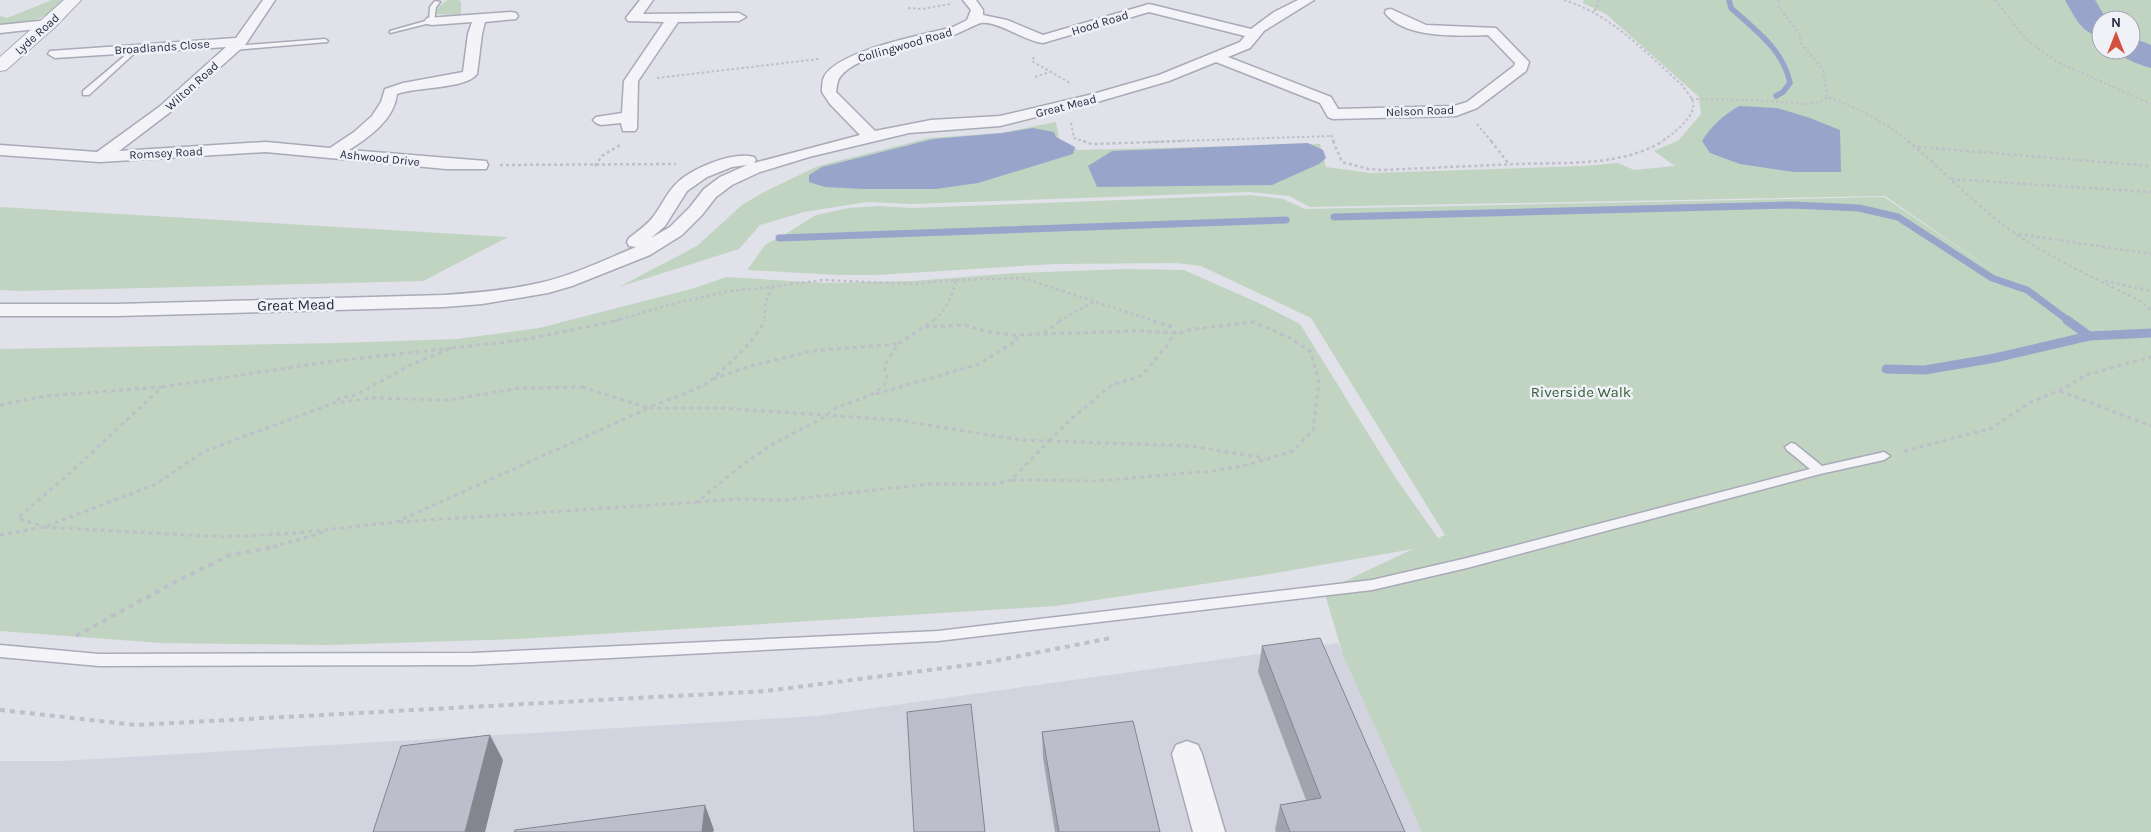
<svg xmlns="http://www.w3.org/2000/svg" width="2151" height="832" viewBox="0 0 2151 832" font-family="Karla,sans-serif">
<rect width="100%" height="100%" fill="#e0e1e9"/>
<!-- built -->
<polygon fill="#d2d3df" points="1338,643 1429,832 0,832 0,761 61,761 817,716"/>
<!-- green -->
<g fill="#c0d4c1" fill-rule="evenodd">
<path d="M52,0h10c-14,21 -38,24 -62,26v-10l7,2z"/>
<polygon points="447,0 459,0 461,2 461,15 436,14 435,10"/>
<path d="M1584,0h567v832h-729l-79,-177 -19,-64 89,-42 -149,26 -208,31 -538,33 -190,6 -166,-2 -162,-12v-282l337,-6 120,-4 82,-11 156,-40 31,-11 99,6 88,-2 102,-8 113,-4 56,1 79,35 37,19 95,153 43,61 7,-3 -134,-217 -110,-52 -25,-3 -122,1 -178,11h-39l-90,-5 19,-26 13,-6 37,-23 32,-7 31,-2 33,2 340,-13 31,4 22,10 579,-12 128,87 -127,-88 -575,11 -21,-11 -40,-4 -338,12 -44,-2 -63,10 -44,13 -21,24 -120,38 78,-41 45,-41 20,-12 56,-27 111,-28 72,-5 55,-11 3,17 19,11 242,-6 6,23 45,6 213,-7 34,-3 16,7 41,-4 -21,-15 25,-11 22,-26 -2,-17 -93,-83 -23,-11zM2101,20h30v30h-30z"/>
<polygon points="0,207 508,237 423,281 21,291 0,290"/>
</g>
<!-- water -->
<g fill="#99a4cb">
<path d="M1739,106l38,2 33,10 30,12 1,42h-47l-54,-8 -30,-11 -8,-12c9,-15 22,-26 37,-35z"/>
<polygon points="1033,128 1054,132 1056,137 1075,147 1073,154 978,183 936,189 863,189 825,187 809,182 809,175 822,167 933,139 1002,133"/>
<polygon points="1308,143 1323,150 1326,158 1319,164 1272,185 1097,187 1088,166 1112,151"/>
</g>
<g fill="none" stroke-linecap="round" stroke-linejoin="round">
<!-- stream-far2 -->
<path stroke="#99a4cb" stroke-width="5.5" d="M1729,0l2,8c24,22 52,41 59,75l-7,9 -7,4"/>
<!-- stream-far1 -->
<g stroke="#99a4cb" stroke-width="7">
<polyline points="1334,217 1792,205 1859,208 1898,217 1992,278 2027,290 2069,321"/>
<polyline points="779,238 1286,220"/>
</g>
<!-- stream -->
<g stroke="#99a4cb" stroke-width="9">
<polyline points="2067,320 2089,336"/>
<polyline points="1886,369 1925,370 1995,358 2089,336 2151,333"/>
</g>
<!-- river -->
<g fill="#99a4cb" fill-rule="evenodd">
<path d="M2065,0h30l9,15 6,5h-9v17c-21,-5 -26,-20 -36,-37z"/>
<path d="M2131,37l20,8v23c-11,-3 -27,-8 -34,-18h14z"/>
</g>
<!-- service casing -->
<g stroke="#a9aab7" stroke-width="3">
<g id="service">
<polygon points="435,1 440,2 436,7 434,22 390,33 390,31 429,20 430,7"/>
<polygon points="325,39 328,41 327,42 234,50 231,48 234,46"/>
<polygon points="134,48 139,49 89,95 83,95 83,91"/>
<polygon points="1791,443 1795,444 1822,466 1884,452 1890,456 1884,460 1820,474 1467,568 1372,590 938,641 473,665 99,666 0,657 0,645 99,654 473,653 938,631 1372,580 1467,558 1810,469 1787,450 1785,447"/>
</g>
</g>
<!-- minor casing -->
<g stroke="#a9aab7" stroke-width="3">
<g id="minor">
<path d="M263,0h12l-30,45 -76,68 -50,38 147,-9 64,6 24,-16 18,-16 9,-14 4,-13 18,-6 60,-11 5,-38 4,-12 -40,3 -5,-1 -2,-3 2,-3 84,-6 5,1 2,3 -2,3 -31,3 -3,12 -5,40c-11,15 -61,13 -80,20 -3,26 -28,43 -48,56l137,11 2,4 -2,4h-40l-180,-17 -166,10 -100,-7v-10l97,7 62,-45 67,-60 -171,11 -7,-4 2,-3 186,-13z"/>
<polygon points="640,0 653,0 643,14 739,13 746,17 739,21 678,22 638,81 637,128 635,131 623,131 621,123 601,125 596,123 593,120 596,117 622,113 624,81 664,22 628,21 626,18"/>
<path d="M963,0h13l7,10v5l24,5 36,15 106,-31 102,25 23,-17 24,-12h16l-50,31 -14,17 -22,9 103,40 7,12 116,-3 13,-4 47,-36 1,-3 -27,-28c-30,1 -83,4 -103,-22l1,-3 5,-1 35,16 70,3 33,34 -3,9 -49,37 -21,8 -123,3 -5,-2 -8,-14 -104,-41 -47,19 -72,21 -97,24 -91,7 -100,24 -49,15 -28,13 -16,12 -14,18 -20,20 -32,20 -78,31 -24,7 -66,11 -38,3 -327,9h-117v-12h117l327,-9c32,-2 64,-5 95,-12 33,-7 65,-23 97,-36l-7,-1 -2,-4 2,-4c8,-6 18,-13 24,-21 8,-10 13,-23 22,-32 15,-16 57,-34 79,-28l2,3 -2,3 106,-28 -30,-31 -8,-12c0,-5 0,-11 2,-15 14,-27 100,-42 129,-50l14,-7 4,-10zM1149,12l96,24 -5,6 -81,33 -66,19 -93,22 -69,4 -56,11 -39,-39c1,-5 1,-11 4,-15 17,-23 82,-33 110,-41 8,-2 26,-12 31,-13 18,-2 43,18 62,20zM747,165l-27,12 -16,12 -14,18 -20,20 -19,11 14,-12 22,-35 20,-14 25,-10z"/>
<polygon points="49,20 56,24 54,27 0,33 0,25"/>
<polygon points="1187,741 1198,745 1202,754 1225,832 1193,832 1172,754 1176,745"/>
</g>
</g>
<!-- tertiary casing -->
<g stroke="#a9aab7" stroke-width="2">
<polygon id="tertiary" points="64,0 81,0 55,27 6,70 0,71 0,57"/>
</g>
<!-- path-far3 -->
<g stroke="#bebfc9" stroke-width="2" stroke-dasharray="2.5 2.5" stroke-linecap="butt">
<path d="M1564,0c48,15 81,52 118,85 3,5 9,11 11,17 3,16 -22,33 -32,40"/>
<polyline points="1778,0 1779,8 1799,33 1801,43 1823,69 1827,97"/>
<polyline points="1995,0 2027,40 2057,62 2151,104"/>
<polyline points="908,8 922,9 950,4"/>
<polyline points="1594,11 1597,8 1598,0"/>
<polyline points="1034,57 1032,61 1070,83"/>
<polyline points="1035,77 1050,72"/>
<polyline points="657,78 819,59"/>
<path d="M1691,99l63,1 55,4 11,-2 7,-5c31,11 57,24 82,45"/>
<polyline points="1071,123 1074,138 1086,142"/>
<polyline points="1477,124 1492,142"/>
<polyline points="1331,135 1334,142"/>
<polyline points="1147,142 1331,136"/>
</g>
<!-- path-far2 -->
<g stroke="#bebfc9" stroke-width="2.5" stroke-dasharray="3 3" stroke-linecap="butt">
<polyline points="1083,141 1092,144 1185,141"/>
<path d="M1333,141l9,21 27,7 13,1c45,-2 90,-4 134,-6 48,-2 105,3 147,-23"/>
<polyline points="1491,141 1509,164"/>
<path d="M1908,141c34,27 62,60 98,86 41,30 89,51 134,74l11,9"/>
<polyline points="1918,147 2151,166"/>
<polyline points="500,165 676,164"/>
<polyline points="595,166 602,156 620,145"/>
<polyline points="1951,179 2151,192"/>
<polyline points="2019,234 2151,254"/>
<polyline points="956,280 1023,278 1154,321"/>
<polyline points="2105,281 2151,291"/>
<path d="M772,287l51,-7 88,4 45,-4c-4,17 -10,30 -23,41"/>
<polyline points="614,321 672,304 730,291 772,287 766,301 764,321"/>
<polyline points="1059,321 1093,302"/>
</g>
<!-- path-far1 -->
<g stroke="#bebfc9" stroke-width="3" stroke-dasharray="4 4" stroke-linecap="butt">
<polyline points="925,327 965,325 989,332 1011,335 1139,331 1180,333 1194,329 1254,322 1290,338 1311,352 1319,383 1313,430 1293,451 1247,465 1213,471 1095,481 1011,480"/>
<polyline points="1044,333 1061,320"/>
<polyline points="452,348 523,340 620,320"/>
<polyline points="713,379 747,367 812,351 897,344"/>
<polyline points="162,387 327,362 452,348 410,365 356,395 340,398 334,403"/>
<polygon points="582,387 649,408 396,522 297,533 224,537 44,527 154,485 205,451 334,403 373,398 449,400 520,388"/>
<polyline points="2060,391 2151,426"/>
<polyline points="876,394 979,364 1017,340 1016,335"/>
<polyline points="0,405 45,396 162,387 71,472 18,518 44,527"/>
<path d="M652,406c17,-7 43,-15 58,-25 11,-8 53,-49 54,-61"/>
<polyline points="649,408 721,408 897,420 1021,440 1049,441 1011,480 995,484 929,484 784,500 735,499 697,502"/>
<polyline points="1049,441 1071,419 1112,385 1141,376 1166,347 1175,332 1170,326 1149,320"/>
<polyline points="1049,441 1191,446 1265,458"/>
<polyline points="1904,451 1992,428 2029,403 2060,390 2086,375 2151,357"/>
<polyline points="399,522 697,502 742,465 773,444 819,420 836,408 873,394 884,386 887,376 884,366 898,344 934,320"/>
<polyline points="0,535 44,527"/>
<polyline points="273,547 324,532"/>
</g>
<!-- path -->
<g stroke="#bebfc9" stroke-width="4" stroke-dasharray="5 5" stroke-linecap="butt">
<polyline points="76,636 173,583 230,555 277,546"/>
<polyline points="0,710 136,725 766,691 984,663 1111,638"/>
</g>
<!-- service -->
<use href="#service" fill="#f3f3f8" fill-rule="evenodd"/>
<!-- minor -->
<use href="#minor" fill="#f3f3f8" fill-rule="evenodd"/>
<!-- tertiary -->
<use href="#tertiary" fill="#f3f3f8" fill-rule="evenodd"/>
</g>
<!-- wall -->
<g fill="#a3a3af">
<polygon points="1262,646 1405,832 1276,832 1275,830 1280,805 1306,800 1258,672"/>
<polygon points="1042,732 1160,832 1055,832 1043,758"/>
</g>
<!-- shaded-wall -->
<g fill="#84858f">
<polygon points="490,735 503,760 485,832 465,832"/>
<polygon points="705,805 714,830 713,832 702,832"/>
</g>
<!-- building -->
<g fill="#bdbecc" stroke="#84858f">
<polygon points="1320,638 1405,832 1290,832 1280,805 1321,798 1262,646"/>
<polygon points="971,704 985,832 914,832 907,712"/>
<polygon points="1133,721 1160,832 1059,832 1042,732"/>
<polygon points="490,735 465,832 373,832 401,746"/>
<polygon points="705,805 702,832 514,832 515,830"/>
</g>
<g text-anchor="middle" stroke-width="5" stroke-linejoin="round" paint-order="stroke">
<!-- far-street labels -->
<g font-size="12" fill="#282a42" stroke="#eff1f7">
<text transform="translate(1100 23) rotate(-17)" y="4">Hood Road</text>
<text transform="translate(37 34) rotate(-42)" y="4">Lyde Road</text>
<text transform="translate(905 45) rotate(-16)" y="4">Collingwood Road</text>
<text transform="translate(162 47) rotate(-4)" y="4">Broadlands Close</text>
<text transform="translate(192 86) rotate(-42)" y="4">Wilton Road</text>
<text transform="translate(1066 106) rotate(-14)" y="4">Great Mead</text>
<text transform="translate(1420 111) rotate(-2)" y="4">Nelson Road</text>
<text transform="translate(166 153) rotate(-3)" y="4">Romsey Road</text>
<text transform="translate(380 158) rotate(6)" y="4">Ashwood Drive</text>
</g>
<!-- street labels -->
<g font-size="15" fill="#282a42" stroke="#eff1f7">
<text transform="translate(296 305) rotate(-1)" y="5">Great Mead</text>
</g>
<!-- park labels -->
<g font-size="15" fill="#345e37" stroke="#eff1f7">
<text x="1581" y="397">Riverside Walk</text>
</g>
</g>
<!-- north arrow -->
<g transform="translate(2116 35)"><circle r="24" fill="#eff1f7" stroke="#9fa1af"/>
<path d="M0-4L9 19L0 12L-9 19Z" fill="#d4503f"/>
<text y="-8" font-size="14" font-weight="bold" text-anchor="middle" fill="#282a42">N</text>
</g>
</svg>
